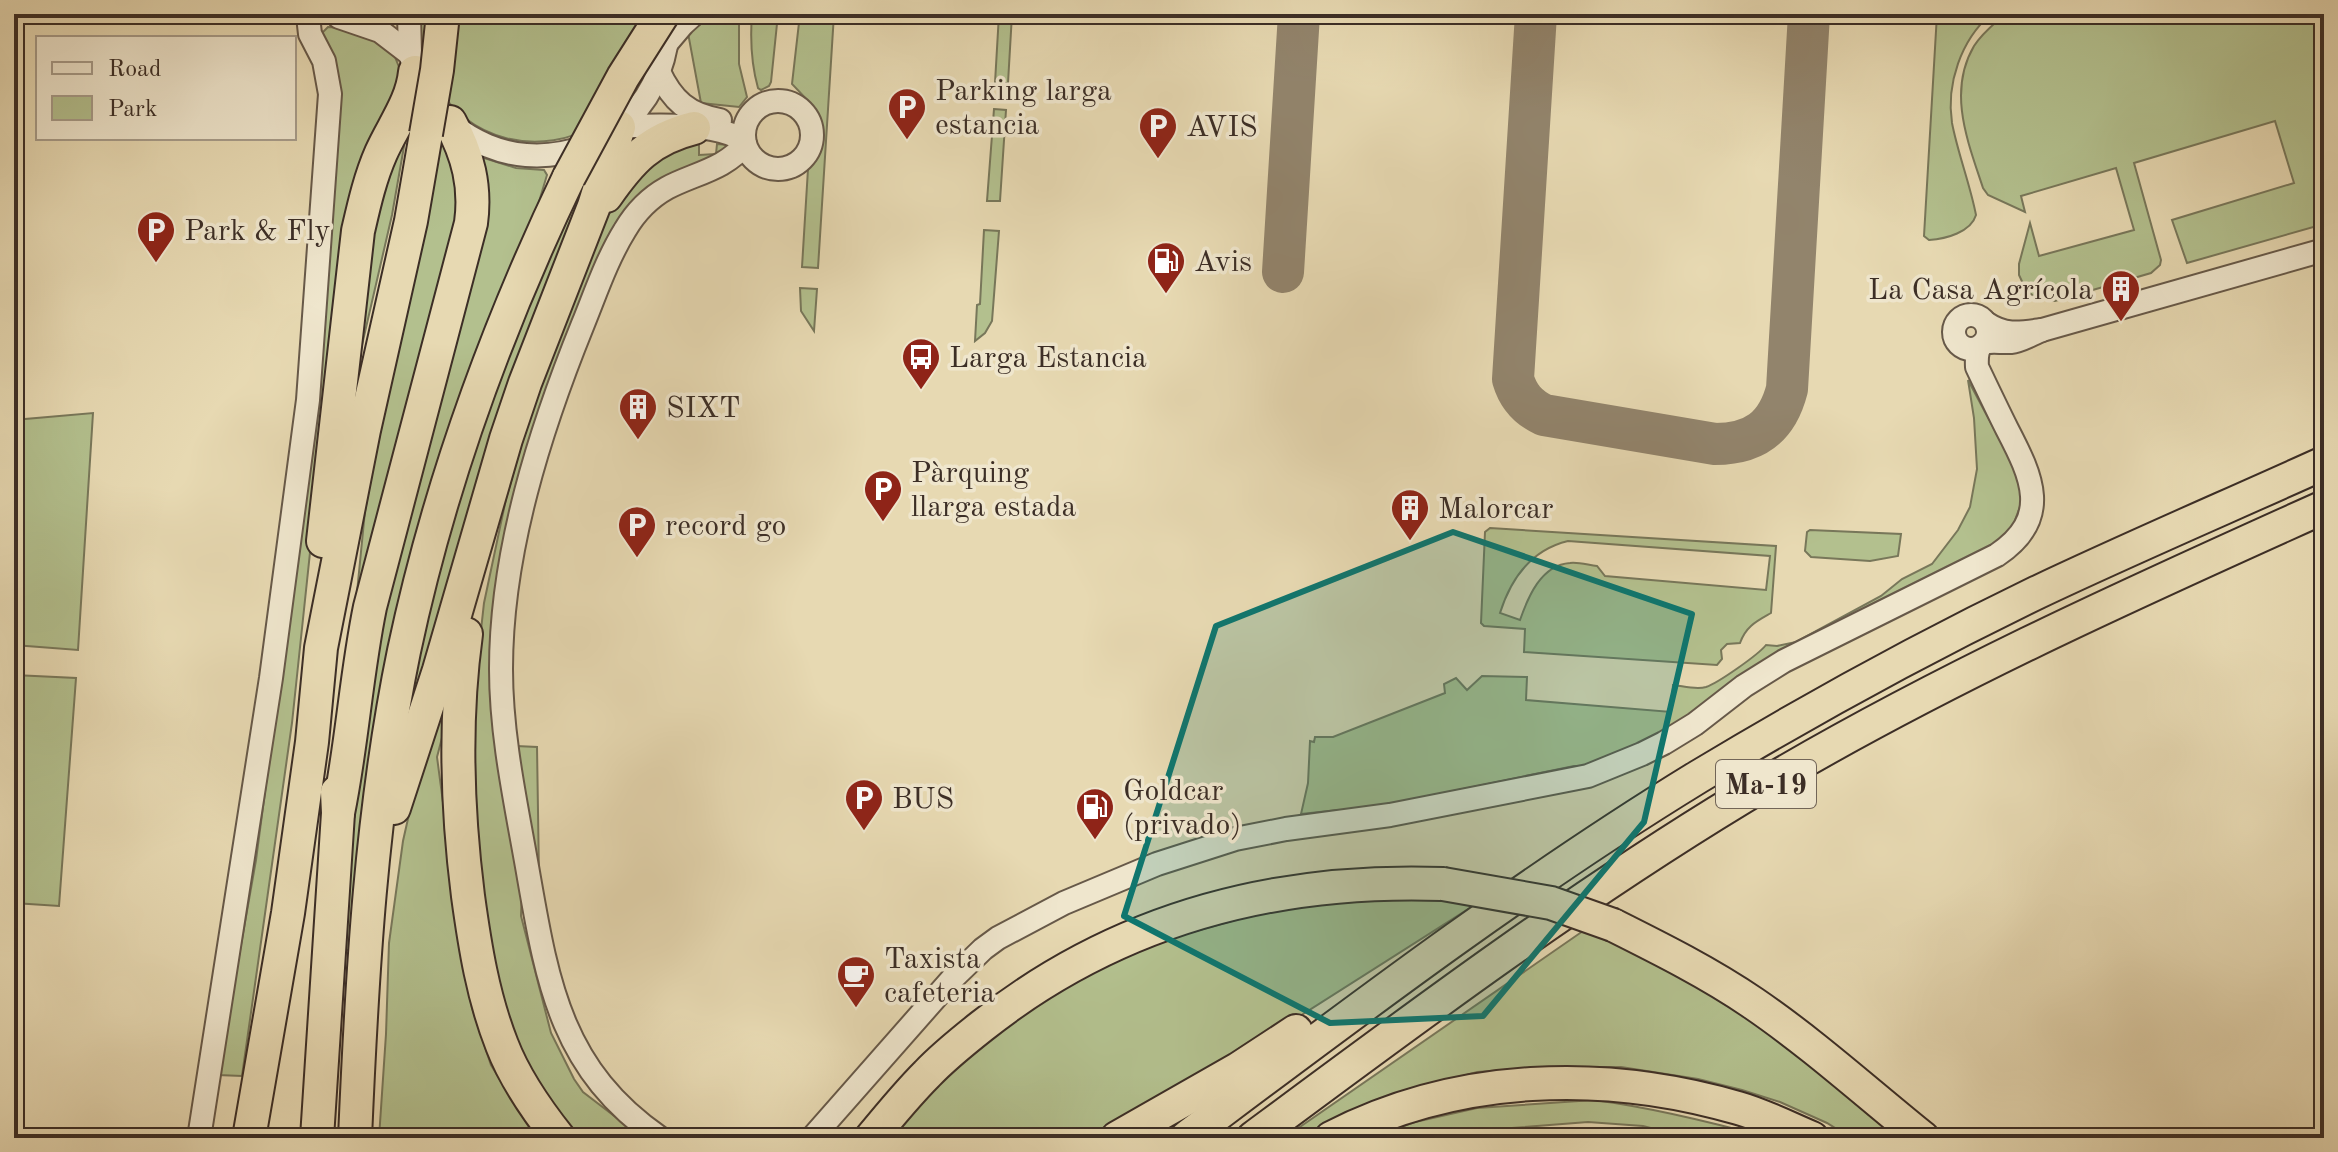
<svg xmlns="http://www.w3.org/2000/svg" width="2338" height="1152" viewBox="0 0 2338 1152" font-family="'Old Standard TT',serif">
<rect width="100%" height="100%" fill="#e7d9b2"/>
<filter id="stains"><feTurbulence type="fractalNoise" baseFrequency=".0025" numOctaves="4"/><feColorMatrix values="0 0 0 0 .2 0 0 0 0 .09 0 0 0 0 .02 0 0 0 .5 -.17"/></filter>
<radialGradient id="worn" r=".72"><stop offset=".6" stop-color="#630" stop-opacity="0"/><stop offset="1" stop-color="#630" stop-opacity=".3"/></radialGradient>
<!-- green -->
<g fill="#b3c08e" stroke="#78775a" stroke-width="2" fill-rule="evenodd">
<path d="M420,14h232c-2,22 0,46 -10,66 -10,19 -24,32 -42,43 -59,36 -135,19 -167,-44 -5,-10 -10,-18 -12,-28 -2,-13 -2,-25 -1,-37z"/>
<polygon points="715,14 739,14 739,64 747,97 739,107 701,103 688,33"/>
<path d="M752,14h26l-7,68 -2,4 -8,4 -3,-2c-7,-25 -8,-48 -6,-74z"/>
<polygon points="800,14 834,14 818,268 802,267 808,169 818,155 822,145 822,129 821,121 813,106 792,84"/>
<polygon points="999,14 1012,14 1008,83 995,83"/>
<path d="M1937,14h54c-30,26 -45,70 -39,109 6,31 18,61 24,92 -5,17 -30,24 -47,25l-5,-4z"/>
<path d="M2005,14h319v210l-137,39 -15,-43 122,-37 -19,-62 -141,42 27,97 -1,5 -9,8 -96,28 -18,-2 -11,-9 -7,-15v-11l11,-41 9,33 95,-26 -18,-62 -95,28 4,16 -37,-17 -5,-7c-15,-46 -36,-96 -9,-142 8,-13 20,-22 31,-32z"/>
<polygon points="328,27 356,29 393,52 401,72 335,316 292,723 242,1076 218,1075 256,860 306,481 321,34"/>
<polygon points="994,109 1006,110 1000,201 987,201"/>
<polygon points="406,135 392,215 353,384 373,197"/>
<polygon points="446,139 462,207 355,613 365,511 374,463 441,140"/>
<polygon points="699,144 699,155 716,154 717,144 729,145 729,149 631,206 499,584 522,886 521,916 551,1033 574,1079 583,1092 643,1138 573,1138 528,1073 492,967 471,794 478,657 484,603 506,499 522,443 564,311 611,207 637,169 683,145"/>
<polygon points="481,157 516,168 544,170 547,175 535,215 494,312 354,950 346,950 349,836 382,593"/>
<polygon points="584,189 403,737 417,660 452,514 516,330 580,192"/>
<polygon points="984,230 999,231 992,321 985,333 975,341 977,305 980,304"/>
<polygon points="800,288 817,289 814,331 801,311"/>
<path d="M1968,380l51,96 3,25 -8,22 -11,15 -20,15 -325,184 -69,29h-15l-237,49v-5l-36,4 7,-31 2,-42 4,1 1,-5h18l112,-44 -1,-9 12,-6 11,12 15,-14 45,1 -1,23 145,12 2,-27c10,1 23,5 33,2 12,-4 52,-32 60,-42l11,1 19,-4 85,-46 21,-17 30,-15 26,-34 12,-23 7,-38 -3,-51z"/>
<polygon points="93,413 78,650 14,645 14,420"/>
<path d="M1490,528l286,18 -5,67c-14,8 -25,13 -31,30l-13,1 -6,6 1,9 -5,6 -193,-13 1,-23 -41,-3 -3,-3 4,-91zM1568,541l202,15 -4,34 -161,-14 -8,-10c-9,-1 -18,-4 -27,-3 -29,2 -42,34 -50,57l-20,-7c11,-35 31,-63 68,-72z"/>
<polygon points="1810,530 1901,534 1898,556 1870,561 1811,557 1805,551 1807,532"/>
<polygon points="453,664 443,734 437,757 448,840 454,913 472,1008 491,1065 532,1132 538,1138 379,1138 386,1034 389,943 403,841 414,792"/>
<polygon points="14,675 76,678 59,906 14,903"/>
<polygon points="516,746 537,747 539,875"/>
<polygon points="1409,894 1476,904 1168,1100 1097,1138 888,1138 933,1084 976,1046 1044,999 1142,946 1257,914 1330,901"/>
<polygon points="1583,931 1609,937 1741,1008 1907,1138 1851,1138 1827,1123 1780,1102 1742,1090 1698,1079 1621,1067 1543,1067 1477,1072 1395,1095 1304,1138 1284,1138"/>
<path d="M1594,1100c60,8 117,22 175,38h-80l-46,-12 -55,-4 -76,6 -69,10h-73l45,-16 62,-14z"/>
</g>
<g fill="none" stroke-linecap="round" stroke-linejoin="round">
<!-- taxiway -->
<g stroke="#92846c" stroke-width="42">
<path d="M1536,14l-23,365c5,17 14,28 31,36l171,29c39,0 62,-16 72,-55l22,-375"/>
<polyline points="1283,272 1299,14"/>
</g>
<!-- minor casing -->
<g stroke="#675949" stroke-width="26">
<g id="minor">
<polyline points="409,14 410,54 420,83"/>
<polyline points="339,17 380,31 410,54"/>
<polyline points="666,44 683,24 694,14"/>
<path d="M659,72c13,28 29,43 61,48"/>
<circle cx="778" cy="135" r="34"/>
<path d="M453,125c20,17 47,28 73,30 83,6 145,-58 142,-141"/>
<path d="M619,127c31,-2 99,-5 125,14"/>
<circle cx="1971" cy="332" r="17"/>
<path d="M1986,323c19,13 34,10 56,7l282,-80"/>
<polyline points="199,1138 271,678 308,400 330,94 324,61 310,34 308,16"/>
<path d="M660,1138c-97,-67 -112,-151 -131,-260 -12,-70 -28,-139 -28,-209 0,-117 39,-239 82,-345 13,-32 24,-65 42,-94 10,-17 24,-32 42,-42 26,-14 59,-19 78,-44"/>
<path d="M812,1138l140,-159 31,-30 15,-11 66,-35 93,-39 78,-25 51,-10 104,-14 198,-39 54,-22 22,-11 31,-19 49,-38 40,-25 213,-106c55,-37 35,-78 10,-126 -10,-20 -20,-41 -30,-62 -2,-32 13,-24 34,-25 10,-1 21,-8 31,-12"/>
</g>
</g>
<!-- highway casing -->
<g stroke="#3c2e26" stroke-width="36">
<g id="highway">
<path d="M606,196c25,-36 44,-57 88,-68"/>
<path d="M323,541l35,-310c6,-26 12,-53 23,-78 12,-27 31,-51 34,-81"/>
<path d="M466,634c-12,87 -9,175 2,262 7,51 15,101 34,149 13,34 34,64 57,93"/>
<polyline points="394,808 439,670 506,439 525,383 594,206 619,127"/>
<path d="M338,813c14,-68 18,-138 32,-206l101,-384c5,-37 -3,-68 -21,-101"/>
<path d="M1613,925c48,24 96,48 140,78 60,41 114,90 170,135"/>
<polyline points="249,1138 288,913 312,742 321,648 364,430 411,221 426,134"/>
<polyline points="317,1138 338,813 337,792"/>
<path d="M355,1138c7,-163 16,-327 49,-487 35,-165 92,-322 165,-474"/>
<path d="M871,1138c18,-22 36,-44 56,-64 17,-18 36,-33 55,-48 135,-107 291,-148 461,-142"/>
<polyline points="1117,1138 1238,1069 1296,1031"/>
<path d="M1186,1138c167,-125 334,-252 512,-361 111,-67 224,-129 340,-185 95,-45 191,-86 286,-129"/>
<path d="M1253,1138c159,-118 318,-237 488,-340 187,-113 385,-202 583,-291"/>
<path d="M1331,1138c126,-65 273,-69 407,-30 25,7 50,20 74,30"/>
</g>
</g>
<!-- minor -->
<use href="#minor" stroke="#efe6cd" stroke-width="22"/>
<!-- highway -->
<use href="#highway" stroke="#e7d9b2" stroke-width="32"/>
<!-- highway-bridge casing -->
<g stroke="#3c2e26" stroke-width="36" stroke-linecap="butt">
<g id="highway-bridge">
<polyline points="426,134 437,70 443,14"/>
<polyline points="569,177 623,77 663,14"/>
<polyline points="1443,884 1551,903 1613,925"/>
</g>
</g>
<!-- highway-bridge -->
<use href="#highway-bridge" stroke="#e7d9b2" stroke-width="32"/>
</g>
<!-- marked area -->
<path fill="#0f766e" fill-opacity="0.2" stroke="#0f766e" stroke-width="6" stroke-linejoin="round" d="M1453,532l239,82 -48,208 -161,194 -153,7 -206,-107 92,-290z"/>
<!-- icons -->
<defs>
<g id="parking-pin" transform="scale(2)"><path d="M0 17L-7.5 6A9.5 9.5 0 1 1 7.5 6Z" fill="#8f2418" stroke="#efe6cd"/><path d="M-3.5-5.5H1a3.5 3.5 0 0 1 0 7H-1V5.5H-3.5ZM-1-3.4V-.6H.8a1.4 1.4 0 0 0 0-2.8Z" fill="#fff"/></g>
<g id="fuel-pin" transform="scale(2)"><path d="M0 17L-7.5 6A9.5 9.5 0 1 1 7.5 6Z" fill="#8f2418" stroke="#efe6cd"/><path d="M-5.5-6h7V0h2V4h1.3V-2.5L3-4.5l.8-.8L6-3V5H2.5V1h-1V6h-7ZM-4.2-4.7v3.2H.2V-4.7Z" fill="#fff"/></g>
<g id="building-pin" transform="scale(2)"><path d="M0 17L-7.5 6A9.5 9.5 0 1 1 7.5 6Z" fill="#8f2418" stroke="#efe6cd"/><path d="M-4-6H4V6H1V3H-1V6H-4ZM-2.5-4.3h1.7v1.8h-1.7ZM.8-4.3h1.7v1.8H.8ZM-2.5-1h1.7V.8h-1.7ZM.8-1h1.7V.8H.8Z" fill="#fff"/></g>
<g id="bus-pin" transform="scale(2)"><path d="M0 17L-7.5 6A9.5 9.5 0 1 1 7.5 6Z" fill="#8f2418" stroke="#efe6cd"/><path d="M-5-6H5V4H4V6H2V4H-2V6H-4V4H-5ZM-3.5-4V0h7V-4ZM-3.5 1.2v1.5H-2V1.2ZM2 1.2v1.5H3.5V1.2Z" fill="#fff"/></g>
<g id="cafe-pin" transform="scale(2)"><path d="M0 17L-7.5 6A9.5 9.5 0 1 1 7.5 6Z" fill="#8f2418" stroke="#efe6cd"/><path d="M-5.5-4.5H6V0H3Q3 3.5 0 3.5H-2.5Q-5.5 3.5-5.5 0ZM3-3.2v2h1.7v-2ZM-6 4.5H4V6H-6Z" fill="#fff"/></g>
</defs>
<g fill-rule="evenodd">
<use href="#parking-pin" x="907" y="107"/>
<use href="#parking-pin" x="1158" y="126"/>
<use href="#parking-pin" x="156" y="230"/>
<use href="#fuel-pin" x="1166" y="261"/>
<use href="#building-pin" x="2121" y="289"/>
<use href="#bus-pin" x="921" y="357"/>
<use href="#building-pin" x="638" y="407"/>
<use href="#parking-pin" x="883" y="489"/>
<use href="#building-pin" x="1410" y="508"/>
<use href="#parking-pin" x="637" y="525"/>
<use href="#parking-pin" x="864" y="798"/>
<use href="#fuel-pin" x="1095" y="807"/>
<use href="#cafe-pin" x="856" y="975"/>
</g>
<g text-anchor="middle" stroke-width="7" stroke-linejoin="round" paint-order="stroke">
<!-- shield labels -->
<rect fill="#efe6cd" stroke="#726558" stroke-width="2" x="1716" y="760" width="100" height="48" rx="6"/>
<g font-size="28" font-weight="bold" fill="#3c2e26">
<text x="1766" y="794">Ma-19</text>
</g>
<!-- poi labels -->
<g font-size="30" fill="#3c2e26" stroke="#efe6cd" text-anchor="start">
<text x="935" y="100">Parking larga<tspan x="935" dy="34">estancia</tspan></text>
<text x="1186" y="136">AVIS</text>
<text x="184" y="240">Park &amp; Fly</text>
<text x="1194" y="271">Avis</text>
<text x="2093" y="299" text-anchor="end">La Casa Agrícola</text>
<text x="949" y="367">Larga Estancia</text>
<text x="666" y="417">SIXT</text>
<text x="911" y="482">Pàrquing<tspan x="911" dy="34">llarga estada</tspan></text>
<text x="1438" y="518">Malorcar</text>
<text x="665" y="535">record go</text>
<text x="1123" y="800">Goldcar<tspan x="1123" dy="34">(privado)</tspan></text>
<text x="892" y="808">BUS</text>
<text x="884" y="968">Taxista<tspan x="884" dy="34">cafeteria</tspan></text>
</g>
</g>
<!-- margin -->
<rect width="2338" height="1152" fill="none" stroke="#e7d9b2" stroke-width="48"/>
<rect x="16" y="16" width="2306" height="1120" fill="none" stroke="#3c2e26" stroke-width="4"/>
<rect x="24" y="24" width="2290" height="1104" fill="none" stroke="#3c2e26" stroke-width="2"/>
<!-- legend -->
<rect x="36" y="36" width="260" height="104" fill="#efe6cd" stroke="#a79c8a" stroke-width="2"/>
<rect x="52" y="62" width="40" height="12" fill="#efe6cd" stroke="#a79c8a" stroke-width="2"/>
<text x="108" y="76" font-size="24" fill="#3c2e26">Road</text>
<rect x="52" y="96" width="40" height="24" fill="#b3c08e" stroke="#a79c8a" stroke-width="2"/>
<text x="108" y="116" font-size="24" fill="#3c2e26">Park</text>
<rect width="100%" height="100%" filter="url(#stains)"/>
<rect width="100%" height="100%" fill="url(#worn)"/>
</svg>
